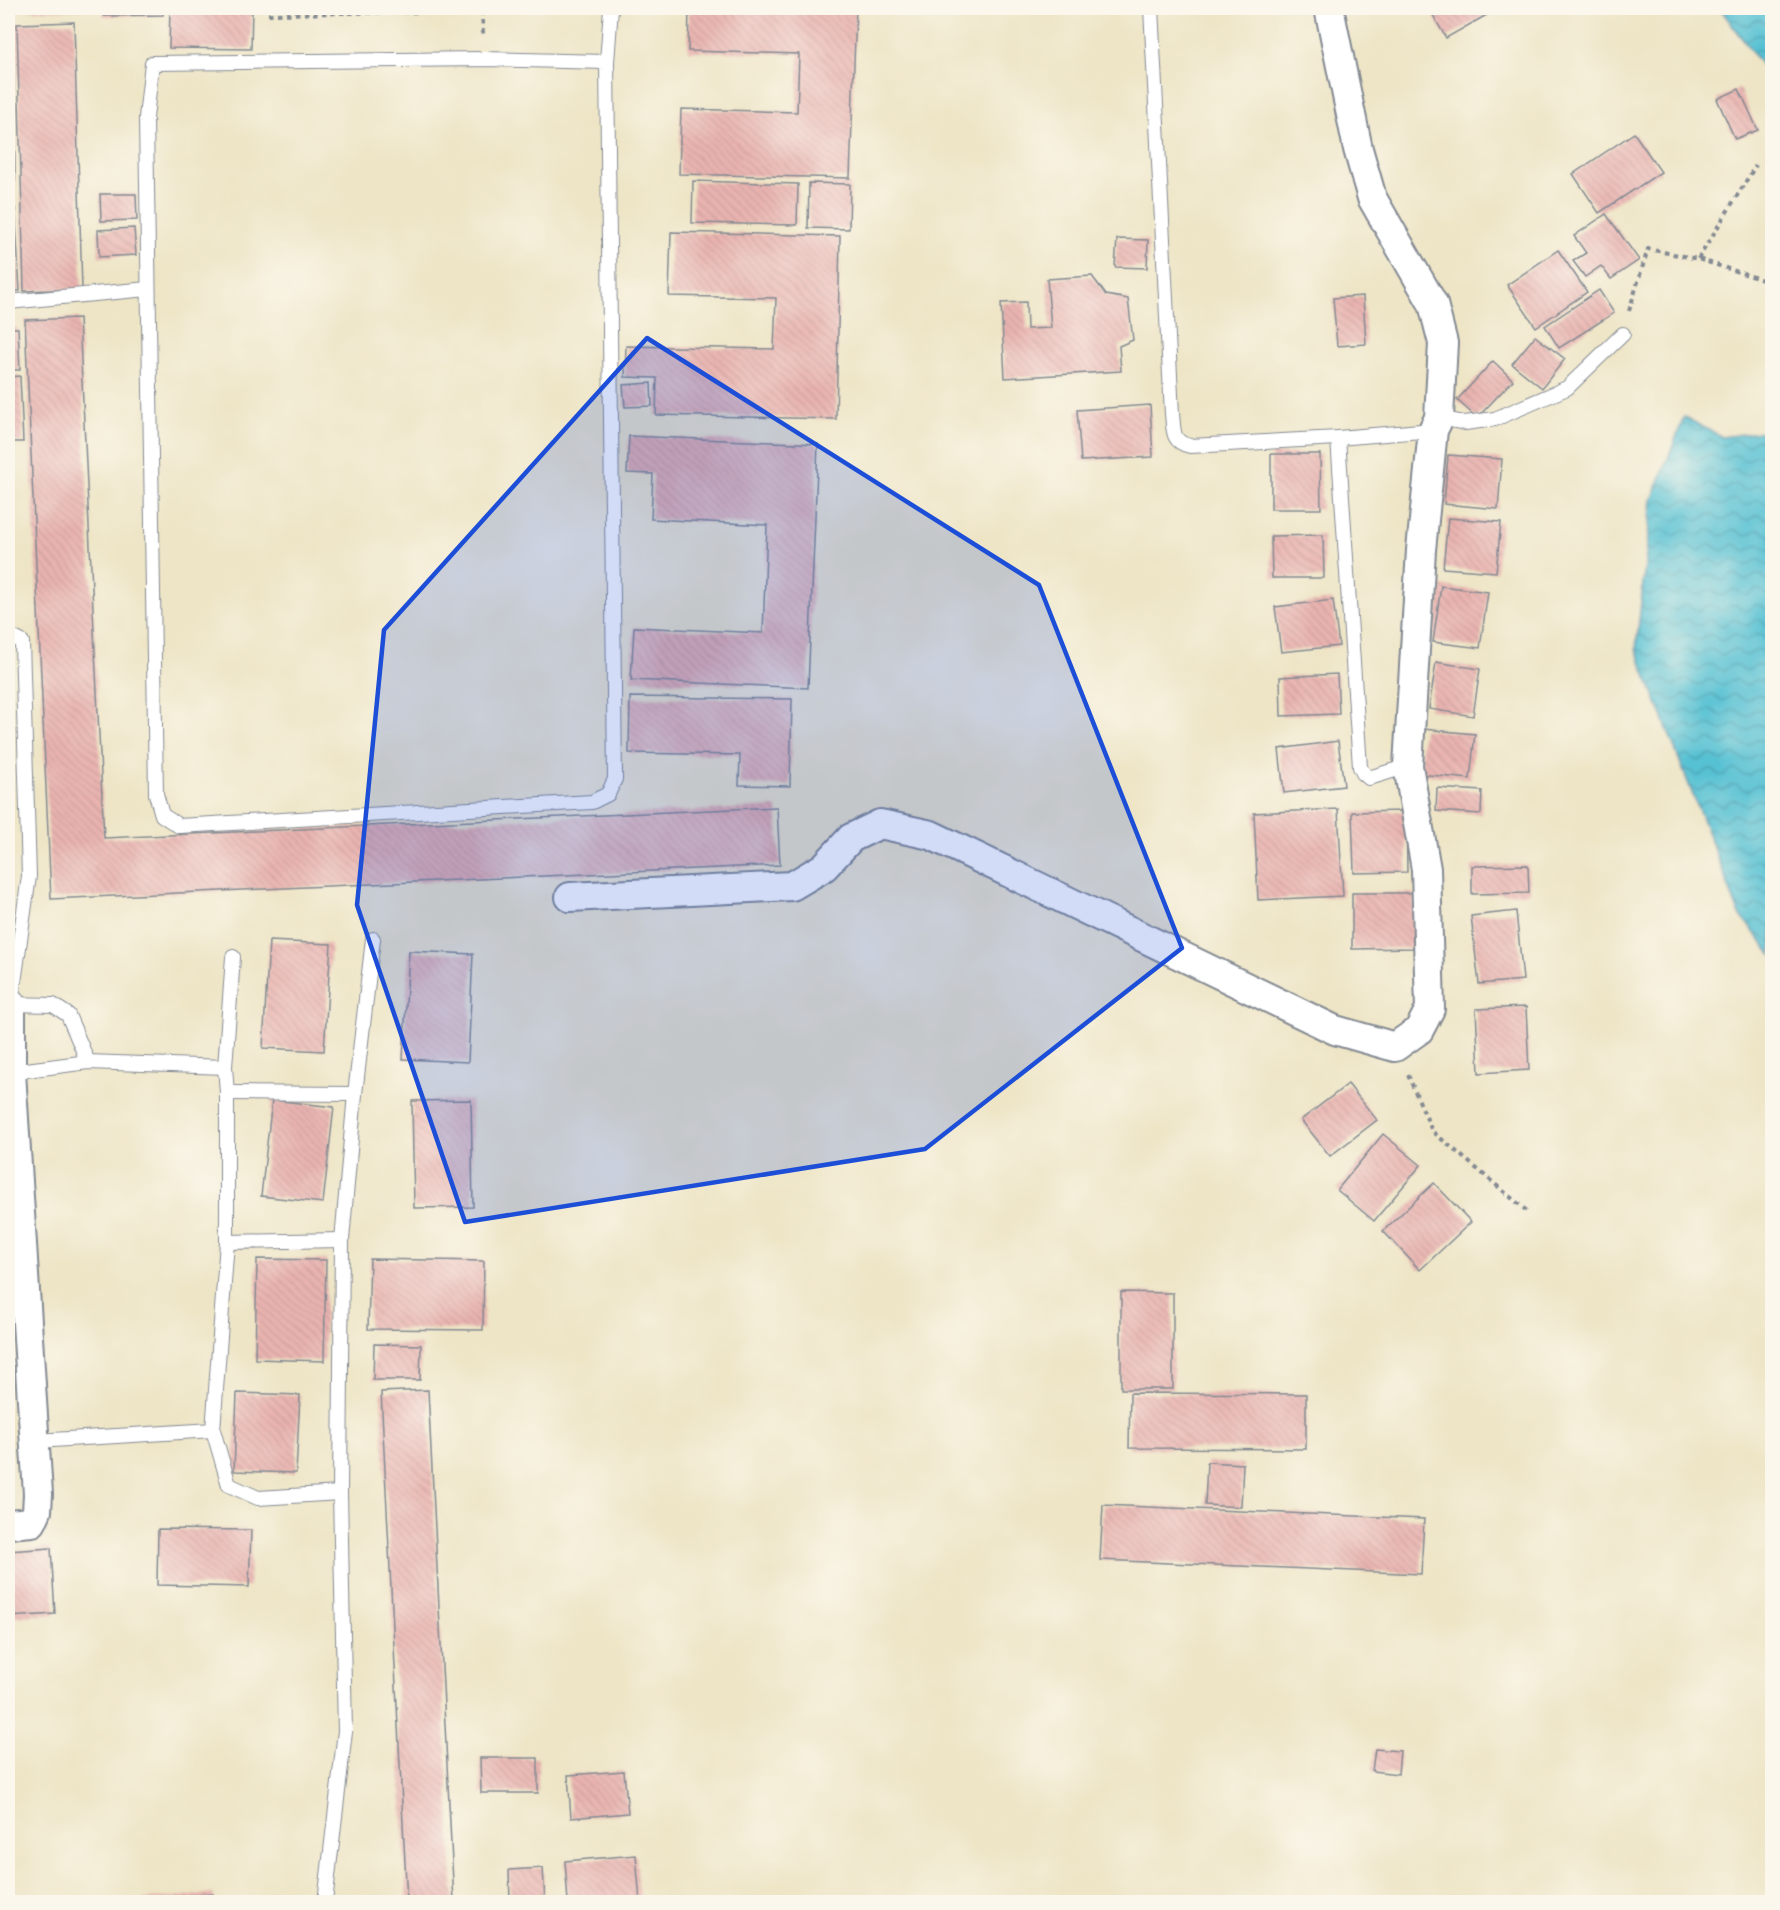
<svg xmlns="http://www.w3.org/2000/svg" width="1780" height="1910" viewBox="0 0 1780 1910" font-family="Delius,sans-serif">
<defs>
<pattern id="water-waves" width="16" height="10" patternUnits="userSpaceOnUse" patternTransform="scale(1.5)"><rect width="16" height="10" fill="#57c1d3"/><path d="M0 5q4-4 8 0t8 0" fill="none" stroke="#479dae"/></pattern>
<pattern id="building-back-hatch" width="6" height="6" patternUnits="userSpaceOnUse" patternTransform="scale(1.5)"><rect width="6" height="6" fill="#eab4b0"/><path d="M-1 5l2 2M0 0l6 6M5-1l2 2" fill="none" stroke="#c89b9a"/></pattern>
</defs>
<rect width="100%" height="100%" fill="#fbf7ec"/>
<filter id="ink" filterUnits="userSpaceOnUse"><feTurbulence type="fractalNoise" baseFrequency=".0167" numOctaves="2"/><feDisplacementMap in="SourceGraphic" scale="12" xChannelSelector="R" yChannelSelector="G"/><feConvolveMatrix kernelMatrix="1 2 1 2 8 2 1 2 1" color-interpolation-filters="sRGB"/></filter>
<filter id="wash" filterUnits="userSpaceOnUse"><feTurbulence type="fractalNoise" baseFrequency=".008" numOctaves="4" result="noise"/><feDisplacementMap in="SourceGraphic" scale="24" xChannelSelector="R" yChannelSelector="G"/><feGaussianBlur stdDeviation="1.35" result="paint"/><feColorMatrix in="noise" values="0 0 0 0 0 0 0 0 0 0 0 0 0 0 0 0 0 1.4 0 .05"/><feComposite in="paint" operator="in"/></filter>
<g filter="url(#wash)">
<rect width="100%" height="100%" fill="#eee5c6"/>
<!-- water -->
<g fill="url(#water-waves)" stroke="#397898" stroke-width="1.5">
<polygon points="1720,8 1772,8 1772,80"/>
<polygon points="1684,417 1722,437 1772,430 1772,955 1739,913 1636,649 1652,500"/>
</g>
<g id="blocks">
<!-- building -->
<g fill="url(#building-back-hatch)">
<rect x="23" y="8" width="63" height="2"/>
<polygon points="104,8 163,8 163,15 104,16"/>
<polygon points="170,8 252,8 251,49 169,48"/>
<polygon points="689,8 856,8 850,178 679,174 681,109 797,112 799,54 688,51"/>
<polygon points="1429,8 1489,8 1492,12 1446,38"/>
<polygon points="74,22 82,289 24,291 17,24"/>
<polygon points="8,53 13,53 15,181 8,181"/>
<polygon points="1739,89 1758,130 1735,139 1717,99"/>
<polygon points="1634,133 1661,172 1599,213 1573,174"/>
<polygon points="693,181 798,184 797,225 692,223"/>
<polygon points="809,183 850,184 849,229 808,228"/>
<polygon points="100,194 136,194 137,220 101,221"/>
<polygon points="15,208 20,291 8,291 8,209"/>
<polygon points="1606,214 1639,260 1611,279 1601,266 1585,277 1573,261 1586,253 1574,236"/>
<polygon points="134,228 136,255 99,257 98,230"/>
<polygon points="671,232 840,236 836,419 656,415 657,378 625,377 626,346 774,349 776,298 669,296"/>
<polygon points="1117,239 1148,240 1147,268 1115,267"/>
<polygon points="1558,250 1587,292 1536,327 1507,285"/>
<polygon points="1092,276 1106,295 1128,299 1133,340 1119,346 1121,371 1005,378 1001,303 1026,302 1027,329 1051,328 1047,279"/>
<polygon points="1599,290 1614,313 1559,348 1545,326"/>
<polygon points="1363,296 1366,344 1337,346 1333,298"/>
<polygon points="79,318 104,838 777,807 780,865 51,899 25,320"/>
<polygon points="8,328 18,328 20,370 8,370"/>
<polygon points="1535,336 1565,359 1542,388 1512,364"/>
<polygon points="1493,361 1513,380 1477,418 1457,400"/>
<polygon points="20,376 23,442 8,442 8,377"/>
<polygon points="651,383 652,406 625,407 623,385"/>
<polygon points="1150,405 1153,457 1081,461 1077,410"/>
<polygon points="629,436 818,444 808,688 631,680 634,627 763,633 767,525 651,519 653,474 627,473"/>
<polygon points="1271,454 1320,454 1321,509 1271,509"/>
<polygon points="1448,455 1502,459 1498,509 1444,504"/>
<polygon points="1448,518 1501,522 1496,572 1443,568"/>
<polygon points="1323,535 1324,578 1272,578 1271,536"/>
<polygon points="1441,586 1488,592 1480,648 1433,642"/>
<polygon points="1333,600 1339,646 1281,652 1275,607"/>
<polygon points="1436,662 1480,669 1473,716 1429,709"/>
<polygon points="1337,674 1339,714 1281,716 1280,677"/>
<polygon points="630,697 792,699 790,786 739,785 740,755 629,753"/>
<polygon points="1423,729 1475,734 1470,779 1419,774"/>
<polygon points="1338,741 1344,786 1284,793 1279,749"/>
<polygon points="1437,788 1482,791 1481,814 1436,811"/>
<polygon points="1338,809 1343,896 1258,900 1254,813"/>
<polygon points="1406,811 1407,872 1354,873 1352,812"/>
<polygon points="1528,865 1529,893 1472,894 1472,866"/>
<polygon points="1352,893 1414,893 1415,948 1352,949"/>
<polygon points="1516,911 1523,980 1479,984 1471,916"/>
<polygon points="269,941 331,944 324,1051 263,1048"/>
<polygon points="409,951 473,954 468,1062 403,1059"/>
<polygon points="1526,1007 1529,1070 1479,1073 1476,1009"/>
<polygon points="1348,1084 1377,1120 1330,1156 1301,1120"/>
<polygon points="272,1100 334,1107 323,1203 261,1196"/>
<polygon points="471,1100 473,1207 414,1208 412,1101"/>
<polygon points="1383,1134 1421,1165 1374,1221 1337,1190"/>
<polygon points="1434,1183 1471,1222 1420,1270 1383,1231"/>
<polygon points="257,1259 326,1260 324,1361 255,1359"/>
<polygon points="370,1259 484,1261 483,1330 368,1329"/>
<polygon points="1121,1292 1173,1293 1173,1389 1121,1389"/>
<polygon points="374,1344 421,1345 420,1380 373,1380"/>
<polygon points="428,1390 454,1902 407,1902 381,1392"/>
<polygon points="237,1393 300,1395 296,1473 234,1471"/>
<polygon points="1130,1393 1306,1394 1306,1449 1129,1448"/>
<polygon points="1207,1462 1243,1464 1241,1507 1205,1505"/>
<polygon points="1103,1505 1424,1519 1421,1574 1100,1560"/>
<polygon points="158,1529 251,1530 249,1587 157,1585"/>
<polygon points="51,1548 55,1614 8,1617 8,1551"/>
<polygon points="1375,1749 1400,1751 1398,1774 1372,1771"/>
<polygon points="480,1758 538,1758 538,1793 481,1793"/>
<polygon points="624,1771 628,1813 571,1818 568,1775"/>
<polygon points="636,1855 640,1902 568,1902 565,1861"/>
<polygon points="543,1868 545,1902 510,1902 509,1870"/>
<polygon points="213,1894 214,1902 126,1902 126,1901"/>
</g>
</g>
</g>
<g filter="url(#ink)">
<use href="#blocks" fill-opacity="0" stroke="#848a92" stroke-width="1.5"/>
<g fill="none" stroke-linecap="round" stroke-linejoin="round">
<!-- lane casing -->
<g stroke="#848a92" stroke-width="16">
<g id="lane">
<path d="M1151,8l21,406c2,16 -1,28 18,32l148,-8 95,-8"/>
<polyline points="607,62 484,59 152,63 146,118 156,794 162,815 179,826 592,802 608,794 615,779 607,62 611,8"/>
<polyline points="8,302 148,289"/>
<polyline points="1439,418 1465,423 1495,419 1567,388 1623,334"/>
<polyline points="1338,438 1360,767 1363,773 1369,778 1408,766"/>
<polyline points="8,635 22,642 29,876 11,1004 53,1005 68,1015 88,1062"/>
<polyline points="233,957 225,1067 227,1093 227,1242 213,1430 229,1485 258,1498 340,1493"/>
<polyline points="11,1072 88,1062 225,1067"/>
<polyline points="227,1093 355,1094"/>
<polyline points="227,1242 342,1240"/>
<polyline points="8,1310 27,1309"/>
<polyline points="36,1441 213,1430"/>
<polyline points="325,1902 345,1731 340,1493 342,1240 355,1094 373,939"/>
</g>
</g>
<!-- street casing -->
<g stroke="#848a92" stroke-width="32">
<g id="street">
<polyline points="570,897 792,886 824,867 851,838 880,824 931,835 1335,1030 1395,1047 1419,1030 1430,1009 1426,869 1408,766 1421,550 1433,430 1439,418 1443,343 1433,304 1372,198 1358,149 1329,8"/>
<polyline points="8,1004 11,1004 11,1072 38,1494 37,1511 32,1522 8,1524"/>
</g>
</g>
<!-- path -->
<g stroke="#848a92" stroke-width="4" stroke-dasharray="4.5 4.5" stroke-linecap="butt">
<polyline points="482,11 483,34"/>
<polyline points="268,14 586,10"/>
<polyline points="1698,259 1756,165"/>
<polyline points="1629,311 1648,249 1698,259 1766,281 1772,281"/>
<polyline points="1408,1075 1432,1131 1527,1211"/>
</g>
<!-- lane -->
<use href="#lane" stroke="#fff" stroke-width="14"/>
<!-- street -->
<use href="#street" stroke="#fff" stroke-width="28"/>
</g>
</g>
<!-- marked area -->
<path fill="#1d4ed8" fill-opacity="0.2" stroke="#1d4ed8" stroke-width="4.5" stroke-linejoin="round" d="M647,338l392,247 143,363 -257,201 -460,73 -108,-317 27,-275z"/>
<!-- margin -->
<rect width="1780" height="1910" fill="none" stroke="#fbf7ec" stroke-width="30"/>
</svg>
